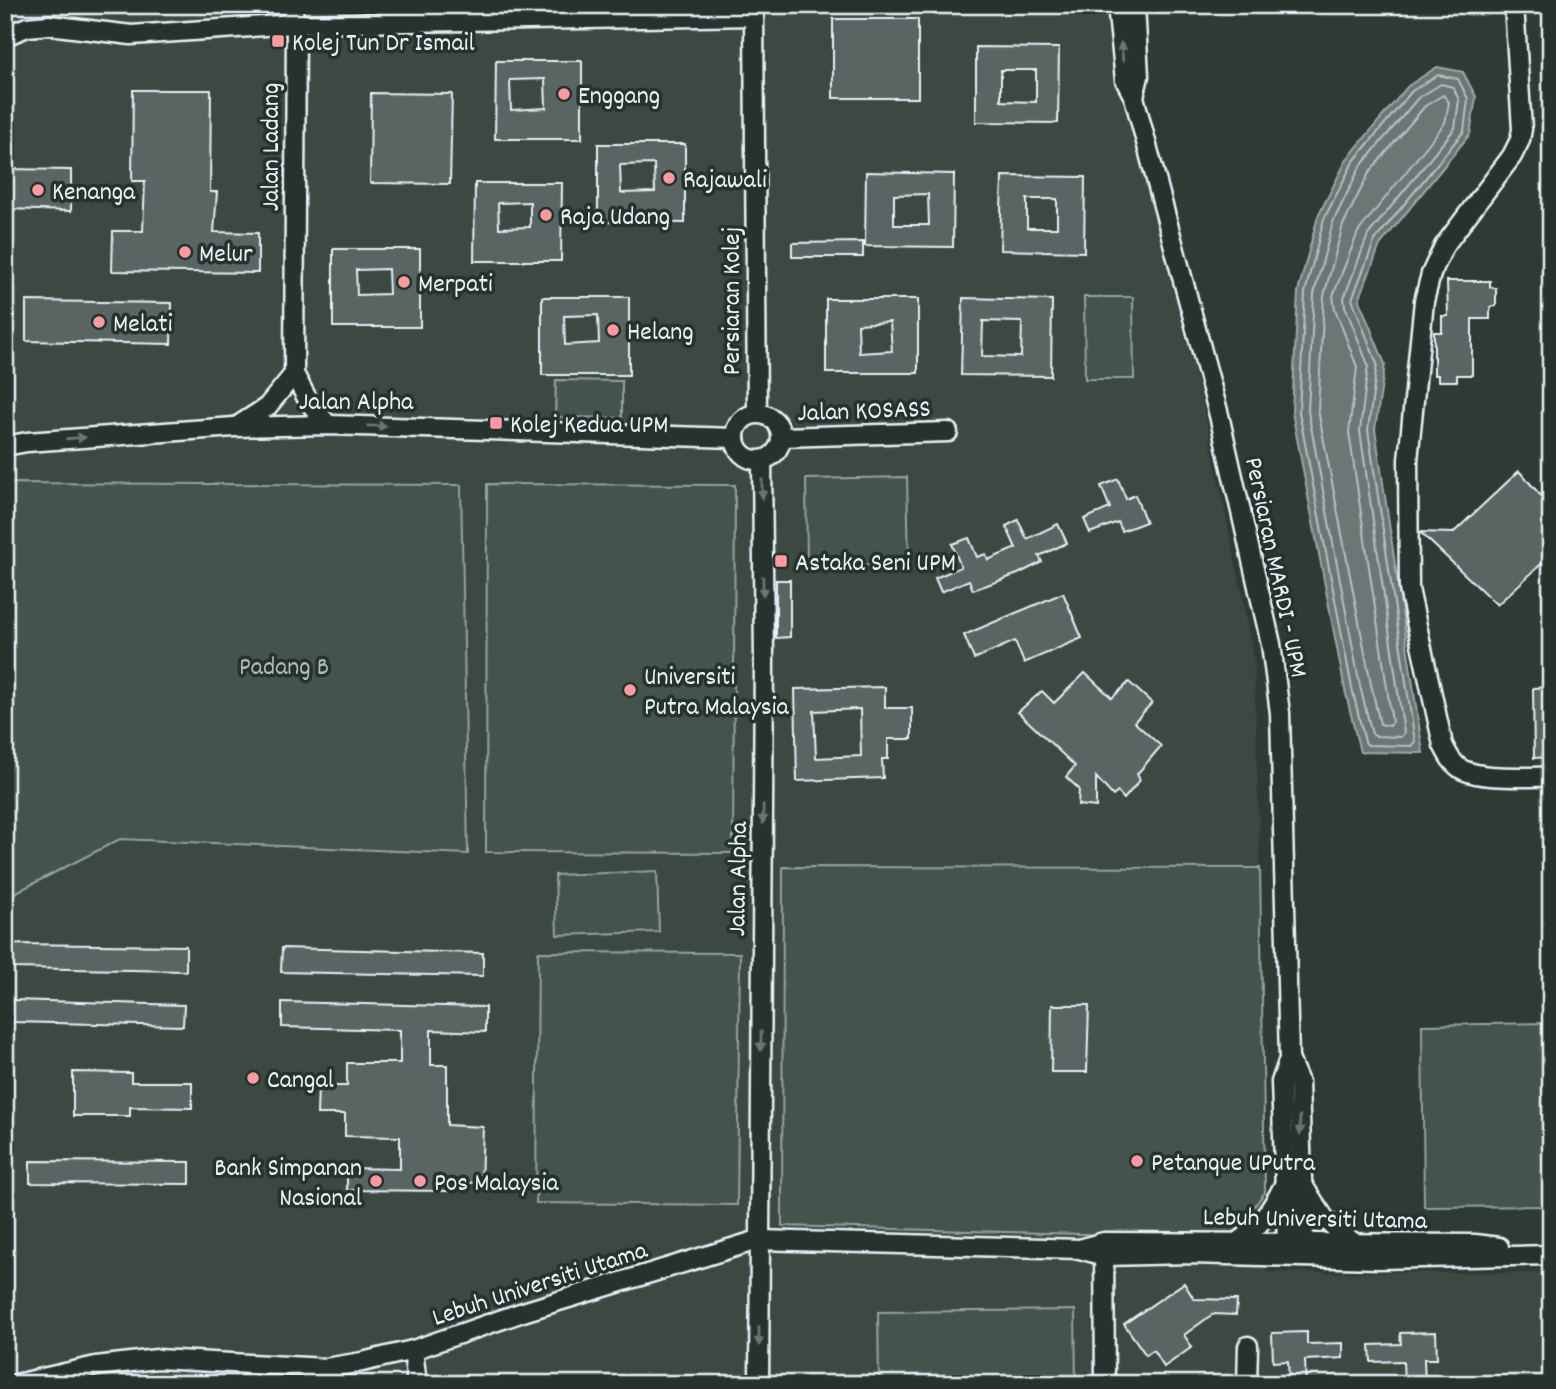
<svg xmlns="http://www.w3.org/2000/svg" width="1556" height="1389" viewBox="0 0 1556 1389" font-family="Dekko,sans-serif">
<rect width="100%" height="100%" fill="#2e3b35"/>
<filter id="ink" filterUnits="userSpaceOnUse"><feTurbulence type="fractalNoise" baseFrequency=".0143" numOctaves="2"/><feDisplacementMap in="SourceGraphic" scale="14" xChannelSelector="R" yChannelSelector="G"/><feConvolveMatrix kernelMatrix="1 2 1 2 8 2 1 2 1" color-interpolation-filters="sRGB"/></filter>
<g filter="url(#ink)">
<!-- built -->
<polygon fill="#3b4843" points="5,5 1107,5 1113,53 1202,401 1242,594 1254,663 1260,868 1265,1272 1551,1273 1551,1384 5,1384"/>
<!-- green -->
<g fill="#45524e" stroke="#96a2a3" stroke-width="2">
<polygon points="1133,297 1134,379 1085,379 1084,297"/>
<polygon points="556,380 622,381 622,418 555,417"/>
<polygon points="907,477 909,563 807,566 806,479"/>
<polygon points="5,483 461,485 468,854 120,839 5,898"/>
<polygon points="487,484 735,485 733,853 486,852"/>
<polygon points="783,867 1260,868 1265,1192 1231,1238 782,1226"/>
<polygon points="657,871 659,932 557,935 555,875"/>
<polygon points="538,952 740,953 737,1205 536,1203"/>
<polygon points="1551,1023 1551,1206 1424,1207 1422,1025"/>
<polygon points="1075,1310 1076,1384 879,1384 878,1312"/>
</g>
<!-- water -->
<polygon fill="#6b7775" stroke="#9da8a9" stroke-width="2" points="1437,67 1463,72 1476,97 1470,134 1380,245 1359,300 1385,364 1375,429 1423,753 1360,752 1345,690 1292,412 1298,292 1318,216 1347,159 1408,86"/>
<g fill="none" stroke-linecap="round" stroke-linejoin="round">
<!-- shore -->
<g stroke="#b6c0c4" stroke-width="2">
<polygon points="1438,75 1458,79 1468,99 1464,131 1375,240 1352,299 1377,364 1368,430 1415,742 1411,746 1368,745 1365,742 1352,688 1299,412 1305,293 1324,219 1353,162 1412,91"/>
<polygon points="1441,84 1453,87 1459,100 1455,128 1368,235 1344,298 1345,306 1368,365 1360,431 1404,733 1401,737 1375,736 1372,734 1360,686 1308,411 1314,294 1333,222 1360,167 1418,98"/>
<polygon points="1443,95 1449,102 1445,123 1358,232 1333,296 1335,309 1357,367 1349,432 1392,722 1390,726 1380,724 1371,684 1318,410 1324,296 1343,225 1369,173 1425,106"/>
</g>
</g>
<!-- building -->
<g fill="#596563" stroke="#e8f1f8" stroke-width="2" fill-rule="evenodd">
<rect x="833" y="19" width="85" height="79"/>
<path d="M976,47l83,1 -1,75 -82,-1zM1001,70h35v32l-35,-1z"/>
<path d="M496,61h86v78h-87zM545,79l1,29 -35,2 -1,-30z"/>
<polygon points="133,90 211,90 210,192 217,192 214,232 258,233 258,273 112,271 113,231 143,231 145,181 132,181"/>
<polygon points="371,93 452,94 450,184 370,183"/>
<path d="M598,144h87v79l-87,-1zM654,164l1,28 -34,1 -1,-28z"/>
<polygon points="5,169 71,170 71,211 5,209"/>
<path d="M866,172l88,2 -1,73 -88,-1zM928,194l1,31h-35v-30z"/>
<path d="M1002,176l83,1 -1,75 -84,-2zM1027,199h30v29h-30z"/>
<path d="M475,183h87l-1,78h-87zM530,202v25l-31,1 -1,-25z"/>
<polygon points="863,242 863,257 792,257 792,243"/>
<path d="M333,249h87v78h-87zM388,269l1,25 -32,1 -1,-25z"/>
<polygon points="1447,281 1490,281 1490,287 1496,288 1496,306 1490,307 1490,319 1472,319 1472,375 1457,375 1457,381 1438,381 1438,375 1434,375 1434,332 1442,332 1442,316 1448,316"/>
<path d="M542,297h87v78h-87zM598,315l1,28 -34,2 -1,-29z"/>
<path d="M963,298l89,2 -1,76 -90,-1zM983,321l39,1 -1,35 -39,-1z"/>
<path d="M826,299h92v74h-92zM890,322l2,29 -33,2 -1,-29z"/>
<polygon points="26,301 172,303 171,344 26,341"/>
<polygon points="1519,471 1551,507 1551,555 1497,605 1420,532 1453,533"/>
<polygon points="1118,479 1126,499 1135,495 1146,522 1122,531 1118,522 1090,533 1084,519 1110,508 1101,486"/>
<polygon points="1018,520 1027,539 1058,524 1067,543 1039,556 1042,562 1018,574 973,590 969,580 941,592 935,578 961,567 952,544 969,538 977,557 986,554 988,560 1016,548 1006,526"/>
<polygon points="776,580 790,580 790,637 776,638"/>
<polygon points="1063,593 1082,638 1024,663 1015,641 974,659 964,635"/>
<polygon points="1085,673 1112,698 1129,682 1152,703 1134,722 1161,746 1137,774 1140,780 1124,799 1118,792 1113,796 1096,777 1096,807 1078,805 1079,789 1066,777 1075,766 1018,712 1042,691 1054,703"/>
<path d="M885,687v21h27v31h-24v20h-6l1,19 -86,3 -2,-92zM860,709l1,47 -45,2 -2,-47z"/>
<polygon points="1551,687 1551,757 1534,758 1533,688"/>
<polygon points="12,944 186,946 186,971 12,968"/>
<polygon points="282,948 483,953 483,976 281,972"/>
<polygon points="12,1000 184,1005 183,1026 11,1022"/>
<polygon points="282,1002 485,1007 485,1032 431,1030 431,1065 447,1065 447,1125 483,1127 481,1183 448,1182 448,1191 347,1190 347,1168 400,1169 400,1137 345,1136 345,1114 317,1114 318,1086 347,1086 347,1063 400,1063 400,1030 282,1027"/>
<polygon points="1052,1005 1089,1005 1087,1072 1051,1072"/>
<polygon points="73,1072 131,1073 131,1082 192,1082 192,1108 130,1107 130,1116 73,1116"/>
<polygon points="30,1161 190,1162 190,1184 30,1183"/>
<polygon points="1184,1283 1194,1299 1237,1300 1236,1315 1213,1314 1184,1335 1192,1347 1164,1367 1153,1350 1146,1355 1124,1324"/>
<polygon points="1307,1332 1307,1344 1343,1343 1343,1358 1305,1360 1306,1384 1289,1384 1288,1361 1273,1362 1272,1333"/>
<polygon points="1436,1332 1437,1359 1424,1359 1425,1384 1404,1384 1403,1361 1371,1362 1370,1345 1401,1344 1400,1333"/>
</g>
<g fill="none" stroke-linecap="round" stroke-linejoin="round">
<!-- minor casing -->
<g stroke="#e8f1f8" stroke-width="23">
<g id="minor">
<polyline points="291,5 296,24 294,374 309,402 328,425"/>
<polyline points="1117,5 1125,80 1134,97 1219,415 1271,644 1280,713 1289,1059 1281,1082 1287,1244 1299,1251 1309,1251"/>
<path d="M1514,5l8,124 -2,11 -8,16 -68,90 -13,28 -7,27 -16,159 1,129 34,156c5,10 10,20 20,25 22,10 64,6 88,7"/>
<polyline points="5,36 27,27 49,25 131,35 296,24 754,16 757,413"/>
<polyline points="1134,97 1139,76 1135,5"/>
<circle cx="758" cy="437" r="23"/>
<polyline points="239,425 267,407 294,374"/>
<polyline points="782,437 948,432"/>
<polyline points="5,446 27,442 234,427 328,425 735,438"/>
<polyline points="1289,1059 1299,1082 1304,1244 1298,1250"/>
<polyline points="1302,1184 1325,1219 1355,1244"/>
<path d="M1236,1243c22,-12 37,-36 48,-58"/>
<polyline points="1104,1245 1105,1384"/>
<polyline points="1080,1249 1104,1242 1475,1244 1499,1247"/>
<polyline points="413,1350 417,1384"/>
<polyline points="16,1384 96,1366 157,1359 326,1368 362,1362 413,1350 523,1312 758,1240 1080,1249 1104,1256 1190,1254 1378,1259 1551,1255"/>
<polyline points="759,1384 764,660 762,460"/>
<polyline points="1247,1384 1248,1346"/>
</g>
</g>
<!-- minor -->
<use href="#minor" stroke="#26332d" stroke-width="18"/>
</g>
<!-- one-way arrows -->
<defs><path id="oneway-solid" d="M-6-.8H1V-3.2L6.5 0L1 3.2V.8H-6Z" transform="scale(1.75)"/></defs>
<g fill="#6a7674">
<use href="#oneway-solid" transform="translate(1122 52) rotate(-96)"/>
<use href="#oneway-solid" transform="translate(377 426) rotate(1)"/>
<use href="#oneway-solid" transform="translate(76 438) rotate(-4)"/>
<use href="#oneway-solid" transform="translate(762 489) rotate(90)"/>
<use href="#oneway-solid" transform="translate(763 586) rotate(89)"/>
<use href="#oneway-solid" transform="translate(763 814) rotate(91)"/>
<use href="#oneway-solid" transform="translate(761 1041) rotate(91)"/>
<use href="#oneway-solid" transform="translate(1300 1125) rotate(88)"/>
<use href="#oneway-solid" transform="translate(759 1336) rotate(90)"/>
</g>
</g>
<!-- markers -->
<g fill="#ff9aa2" stroke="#26332d" stroke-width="2.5">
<rect x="271" y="34" width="14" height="14" rx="3.5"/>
<circle cx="564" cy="94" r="7"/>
<circle cx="669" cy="178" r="7"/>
<circle cx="38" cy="190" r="7"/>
<circle cx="546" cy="215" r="7"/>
<circle cx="185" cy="252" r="7"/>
<circle cx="404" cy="282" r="7"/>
<circle cx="99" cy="322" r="7"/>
<circle cx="613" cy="330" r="7"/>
<rect x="489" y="416" width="14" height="14" rx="3.5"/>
<rect x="774" y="554" width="14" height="14" rx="3.5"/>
<circle cx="630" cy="690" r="7"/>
<circle cx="253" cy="1078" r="7"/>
<circle cx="1137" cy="1161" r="7"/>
<circle cx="376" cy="1181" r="7"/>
<circle cx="420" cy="1181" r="7"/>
</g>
<g text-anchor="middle" stroke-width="7" stroke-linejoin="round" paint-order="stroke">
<!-- poi labels -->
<g font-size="26" fill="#e8f1f8" stroke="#26332d" text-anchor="start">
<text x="292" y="50">Kolej Tun Dr Ismail</text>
<text x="578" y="103">Enggang</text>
<text x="683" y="187">Rajawali</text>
<text x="52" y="199">Kenanga</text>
<text x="560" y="224">Raja Udang</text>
<text x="199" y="261">Melur</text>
<text x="418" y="291">Merpati</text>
<text x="113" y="331">Melati</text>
<text x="627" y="339">Helang</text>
<text x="510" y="432">Kolej Kedua UPM</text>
<text x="795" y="570">Astaka Seni UPM</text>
<text x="644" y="684">Universiti<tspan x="644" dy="30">Putra Malaysia</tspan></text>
<text x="267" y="1087">Cangal</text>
<text x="1151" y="1170">Petanque UPutra</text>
<text x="362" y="1175" text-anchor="end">Bank Simpanan<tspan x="362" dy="30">Nasional</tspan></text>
<text x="434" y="1190">Pos Malaysia</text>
</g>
<!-- street labels -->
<g font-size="26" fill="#e8f1f8" stroke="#26332d">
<text transform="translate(269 147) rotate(-90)" y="9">Jalan Ladang</text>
<text transform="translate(730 301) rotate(-90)" y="9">Persiaran Kolej</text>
<text x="356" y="409">Jalan Alpha</text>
<text transform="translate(864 409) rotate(-2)" y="9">Jalan KOSASS</text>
<text transform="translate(1278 567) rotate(78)" y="9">Persiaran MARDI - UPM</text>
<text transform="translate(736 879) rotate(-89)" y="9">Jalan Alpha</text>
<text transform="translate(1315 1217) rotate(1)" y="9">Lebuh Universiti Utama</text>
<text transform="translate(539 1282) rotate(-18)" y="9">Lebuh Universiti Utama</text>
</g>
<!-- park labels -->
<g font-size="26" fill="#afb9bc" stroke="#26332d">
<text x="284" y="674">Padang B</text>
</g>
</g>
<!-- margin -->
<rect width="1556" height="1389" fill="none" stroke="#26332d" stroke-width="28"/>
<rect x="14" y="14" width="1528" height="1361" fill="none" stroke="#e8f1f8" stroke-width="2.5" filter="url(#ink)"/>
</svg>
